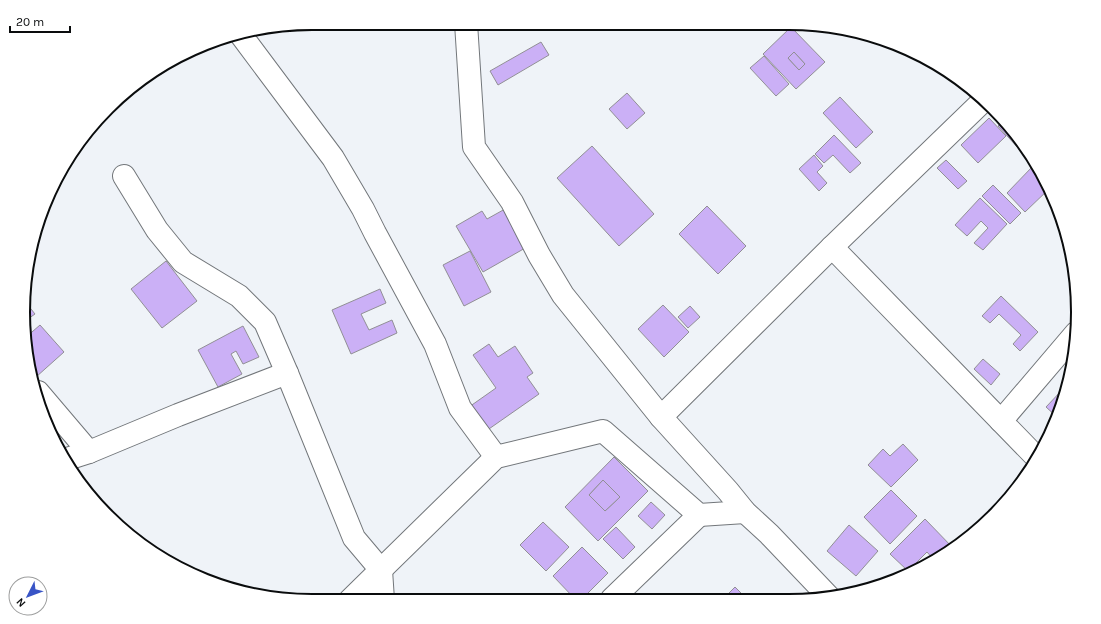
<svg xmlns="http://www.w3.org/2000/svg" width="1101" height="624" viewBox="0 0 1101 624" font-family="Karla,sans-serif">
<rect width="100%" height="100%" fill="#eff3f8"/>
<!-- building -->
<g fill="#cbb0f6" stroke="#918f95" fill-rule="evenodd">
<path d="M791,27l34,35 -29,27 -33,-35zM794,52l11,12 -6,6 -11,-12z"/>
<polygon points="541,42 549,55 498,85 490,71"/>
<polygon points="794,52 805,64 799,70 788,58"/>
<polygon points="764,56 789,84 776,96 750,68"/>
<polygon points="627,93 645,113 627,129 609,109"/>
<polygon points="840,97 873,132 856,148 823,113"/>
<polygon points="989,118 1006,136 978,163 961,145"/>
<polygon points="1004,121 1018,136 1041,173 998,126"/>
<polygon points="834,135 861,163 850,173 833,155 824,163 815,154"/>
<polygon points="592,146 654,214 619,246 557,178"/>
<polygon points="814,155 823,166 817,172 827,183 819,191 799,169"/>
<polygon points="946,160 967,181 958,189 937,168"/>
<polygon points="1033,166 1043,176 1050,188 1025,212 1007,193"/>
<polygon points="993,185 1021,213 1010,224 982,196"/>
<polygon points="980,198 1007,224 983,250 974,243 988,228 981,221 967,236 955,225"/>
<polygon points="707,206 746,246 718,274 679,234"/>
<polygon points="505,209 527,247 483,272 456,226 482,211 487,219"/>
<polygon points="470,251 491,292 464,306 443,265"/>
<polygon points="166,261 197,301 162,328 131,289"/>
<polygon points="380,289 386,303 361,314 369,330 392,320 397,333 351,354 332,310"/>
<polygon points="1001,296 1038,332 1020,351 1013,344 1021,335 999,314 990,323 982,316"/>
<polygon points="26,304 27,304 35,314 25,321"/>
<polygon points="663,305 689,332 664,357 638,329"/>
<polygon points="690,306 700,317 688,328 678,317"/>
<polygon points="40,325 64,352 36,377 34,374 25,338"/>
<polygon points="243,326 259,357 243,364 236,351 231,354 242,374 218,387 198,350"/>
<polygon points="489,344 498,357 515,346 533,373 527,377 539,394 486,431 469,407 496,388 473,355"/>
<polygon points="983,359 1000,374 991,385 974,369"/>
<polygon points="1063,389 1066,391 1063,405 1057,417 1046,407"/>
<polygon points="903,444 918,460 891,487 868,465 883,449 890,456"/>
<path d="M614,457l34,34 -50,50 -33,-34zM603,480l17,17 -15,14 -16,-16z"/>
<polygon points="77,466 82,482 73,467"/>
<polygon points="603,480 620,497 605,511 589,495"/>
<polygon points="891,490 917,516 890,544 864,517"/>
<polygon points="651,502 665,515 652,529 638,516"/>
<polygon points="925,519 954,549 949,552 934,560 927,552 908,571 890,554"/>
<polygon points="543,522 569,547 546,571 520,545"/>
<polygon points="849,525 878,551 856,576 827,551"/>
<polygon points="616,527 635,547 623,559 603,539"/>
<polygon points="582,547 608,573 582,599 575,599 553,576"/>
<polygon points="735,587 747,599 723,599"/>
</g>
<g fill="none" stroke-linecap="round" stroke-linejoin="round">
<!-- minor casing -->
<g stroke="#72767a" stroke-width="24">
<g id="minor">
<polyline points="466,23 474,147 512,202 539,255 563,295 661,417 728,491 745,512 769,534 830,598"/>
<polyline points="241,35 333,158 363,209 375,233 435,344 460,408 496,457"/>
<polyline points="124,176 157,230 183,262 239,296 265,322 287,373 354,538 381,570 383,600"/>
<polyline points="832,247 1038,459"/>
<polyline points="38,392 89,452"/>
<polyline points="661,417 832,247 984,100"/>
<polyline points="1001,421 1076,333"/>
<polyline points="67,459 89,452 178,415 287,373"/>
<polyline points="612,599 699,515"/>
<polyline points="350,600 496,457 603,431 699,515 745,512"/>
</g>
</g>
<!-- minor -->
<use href="#minor" stroke="#fff" stroke-width="22"/>
</g>
<!-- crop -->
<path d="M0 0H1101V624H0ZM312 30H789A282 282 0 0 1 1071 312V312A282 282 0 0 1 789 594H312A282 282 0 0 1 30 312V312A282 282 0 0 1 312 30Z" fill="#fff" fill-rule="evenodd"/>
<path fill="none" stroke="#0a0c0d" stroke-width="2" d="M312 30H789A282 282 0 0 1 1071 312V312A282 282 0 0 1 789 594H312A282 282 0 0 1 30 312V312A282 282 0 0 1 312 30Z"/>
<!-- north arrow -->
<g transform="translate(28 596) rotate(228)"><circle r="19" fill="#ffffff" stroke="#9d9e9e"/>
<path d="M0-3L7 15L0 10L-7 15Z" fill="#3854c6"/>
<text y="-6" font-size="11" font-weight="bold" text-anchor="middle" fill="#0a0c0d">N</text>
</g>
<!-- scale -->
<path d="M10 26v6h60v-6" fill="none" stroke="#0a0c0d" stroke-width="2"/>
<text x="16" y="26" font-size="12" fill="#0a0c0d" stroke="#ffffff" stroke-width="3" paint-order="stroke">20 m</text>
</svg>
